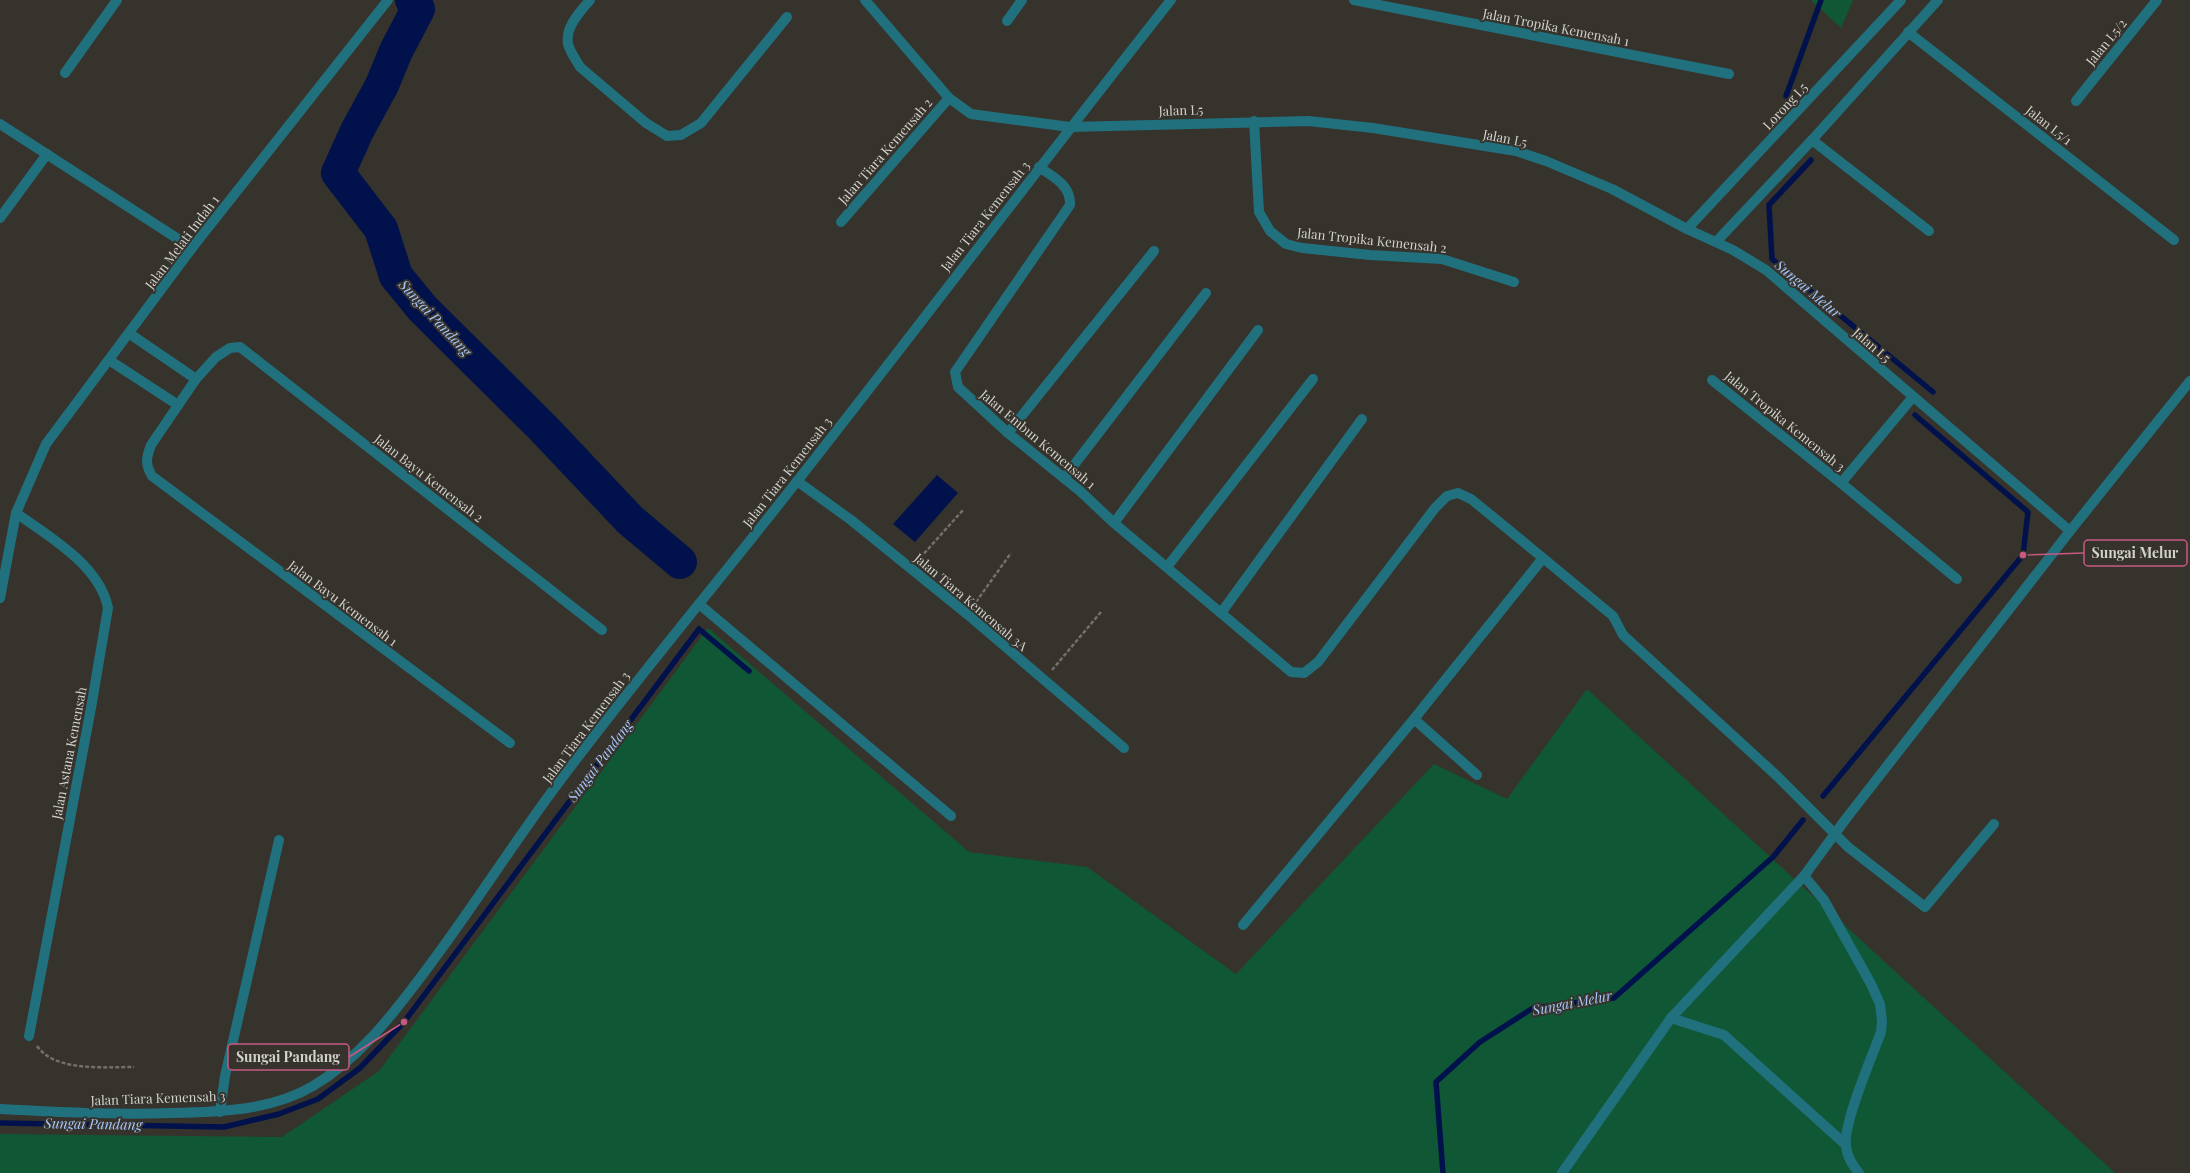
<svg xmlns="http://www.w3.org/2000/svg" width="2190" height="1173" viewBox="0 0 2190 1173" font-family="'Playfair Display',serif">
<rect width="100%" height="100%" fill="#36332c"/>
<!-- green -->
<g fill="#105736">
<polygon points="1811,0 1853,0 1841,28"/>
<polygon points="708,628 969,852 1087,867 1236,974 1434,764 1507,799 1587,689 2115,1173 0,1173 0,1134 282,1137 379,1071"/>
</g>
<!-- water -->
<polygon fill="#00114c" points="937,475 958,493 915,542 893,524"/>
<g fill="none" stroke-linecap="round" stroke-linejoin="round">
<!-- stream -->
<g stroke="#00114c" stroke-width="5.5">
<polyline points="1786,96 1821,0"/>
<polyline points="1811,160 1769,205 1772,259 1933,392"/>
<polyline points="1823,796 2023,555 2028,512 1915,415"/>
<polyline points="0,1123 224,1127 279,1114 318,1099 360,1068 404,1022 699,629 749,671"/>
<polyline points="1443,1173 1436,1082 1480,1042 1533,1008 1614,998 1773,857 1803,820"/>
</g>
<!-- river -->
<polyline stroke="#00114c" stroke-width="34" points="412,0 418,9 396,51 382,85 357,131 338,173 381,229 396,276 423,309 543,428 630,520 680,562"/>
<!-- path -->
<g stroke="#73706a" stroke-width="2.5" stroke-dasharray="4 2" stroke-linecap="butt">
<polyline points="920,558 963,510"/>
<polyline points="976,602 1011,553"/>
<polyline points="1052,670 1101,612"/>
<path d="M37,1046c18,26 68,21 97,21"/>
</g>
<!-- lane -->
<g stroke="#21707e" stroke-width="10">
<polyline points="0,218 47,154"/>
<polyline points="1064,478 1206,293"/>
<polyline points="1543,558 1613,616 1623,635 1777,776 1835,834"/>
<polyline points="1167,567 1313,379"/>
<path d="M1804,876l20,24 47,84 9,20 2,17 -1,11c-9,25 -38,91 -35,114 1,11 6,19 13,27"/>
<polyline points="1671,1018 1724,1035 1846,1145"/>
<polyline points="1562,1173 1671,1018 1804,876 1845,820"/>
</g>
<!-- street -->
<g stroke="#21707e" stroke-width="10">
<path d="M590,0c-10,12 -25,27 -22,44 2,8 8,16 12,23l66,56 21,13 14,-1 20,-12 86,-106"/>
<polyline points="865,0 949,98 971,114 1070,127 1308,121 1373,128 1516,151 1546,161 1612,189 1687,229 1733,250 1766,270 2070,531"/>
<polyline points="1354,0 1729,74"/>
<polyline points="1007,21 1022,0"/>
<polyline points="1908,32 2174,240"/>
<polyline points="65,73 117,0"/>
<polyline points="2076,101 2157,0"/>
<polyline points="1254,121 1259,212 1270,231 1286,244 1302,248 1370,255 1442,259 1514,282"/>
<polyline points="0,124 192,248"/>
<polyline points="1812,140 1929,231"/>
<path d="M1039,167c14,10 32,18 31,38l-115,167 3,15 50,46 72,58 34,32 177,149 13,1 14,-11 117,-154 12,-12 11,-3 13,6 72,59 -129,161 -171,206"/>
<polyline points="841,222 949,98"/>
<polyline points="1687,229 1901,0"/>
<polyline points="1716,242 1812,140 1938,0"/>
<polyline points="130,334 196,379"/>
<polyline points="109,360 178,405"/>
<polyline points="1712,380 1841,483 1957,579"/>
<polyline points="1008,433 1154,251"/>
<polyline points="797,481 851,520 967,614 1124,748"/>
<polyline points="1841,483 1913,397"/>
<path d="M16,513c33,23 84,53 92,95l-17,100 -62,328"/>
<polyline points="1114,523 1258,330"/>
<polyline points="0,598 16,513 46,444 192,248 388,0"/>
<polyline points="699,604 951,816"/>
<polyline points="1221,613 1362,419"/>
<polyline points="1414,719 1477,775"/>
<path d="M510,743l-358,-267c-7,-12 -6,-18 -1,-31l45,-66 20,-22 14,-9 10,-1 362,283"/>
<polyline points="1845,820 2070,531 2190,381"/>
<polyline points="1835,834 1848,847 1925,907 1994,824"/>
<path d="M0,1109c57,3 114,6 171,4 47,-1 100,-2 142,-27 44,-26 77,-68 107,-108 49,-64 91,-132 139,-196 77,-103 160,-201 239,-302 125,-159 247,-321 373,-480"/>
<polyline points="220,1112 225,1076 279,840"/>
</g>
</g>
<g text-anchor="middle" stroke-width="4" stroke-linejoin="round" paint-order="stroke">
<!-- street labels -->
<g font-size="13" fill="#d4d2cd" stroke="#36332c">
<text transform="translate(1556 27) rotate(11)" y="5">Jalan Tropika Kemensah 1</text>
<text transform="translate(2106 42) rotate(-51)" y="5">Jalan L5/2</text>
<text transform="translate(1785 106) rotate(-47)" y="5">Lorong L5</text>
<text transform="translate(1181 110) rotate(-2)" y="5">Jalan L5</text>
<text transform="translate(2049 125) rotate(38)" y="5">Jalan L5/1</text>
<text transform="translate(1505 138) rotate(11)" y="5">Jalan L5</text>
<text transform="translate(885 151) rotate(-49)" y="5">Jalan Tiara Kemensah 2</text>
<text transform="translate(985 216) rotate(-52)" y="5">Jalan Tiara Kemensah 3</text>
<text transform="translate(1372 240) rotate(6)" y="5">Jalan Tropika Kemensah 2</text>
<text transform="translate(182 242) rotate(-53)" y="5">Jalan Melati Indah 1</text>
<text transform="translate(1872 345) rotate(41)" y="5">Jalan L5</text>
<text transform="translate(1785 421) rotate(39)" y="5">Jalan Tropika Kemensah 3</text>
<text transform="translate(1038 439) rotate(40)" y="5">Jalan Embun Kemensah 1</text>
<text transform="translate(787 472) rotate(-52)" y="5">Jalan Tiara Kemensah 3</text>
<text transform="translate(429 478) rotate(38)" y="5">Jalan Bayu Kemensah 2</text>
<text transform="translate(971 602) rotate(40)" y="5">Jalan Tiara Kemensah 3A</text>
<text transform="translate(343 603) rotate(37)" y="5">Jalan Bayu Kemensah 1</text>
<text transform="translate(586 727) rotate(-53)" y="5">Jalan Tiara Kemensah 3</text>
<text transform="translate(69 753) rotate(-79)" y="5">Jalan Astana Kemensah</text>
<text transform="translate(158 1098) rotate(-2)" y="5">Jalan Tiara Kemensah 3</text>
</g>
<!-- water labels -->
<g font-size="14" font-style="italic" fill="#a9c7fe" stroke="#36332c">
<text transform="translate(1808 289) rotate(40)" y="5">Sungai Melur</text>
<text transform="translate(435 318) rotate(47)" y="5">Sungai Pandang</text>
<text transform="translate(600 761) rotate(-53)" y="5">Sungai Pandang</text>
<text transform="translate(1572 1003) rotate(-11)" y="5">Sungai Melur</text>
<text transform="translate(93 1124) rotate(1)" y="5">Sungai Pandang</text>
</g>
</g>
<!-- callouts -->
<path fill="none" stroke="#c85983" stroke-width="1.5" d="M2023 555L2084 553M404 1022L349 1057"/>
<g fill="#c85983" stroke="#36332c" stroke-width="1.5">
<circle cx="2023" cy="555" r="4"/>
<circle cx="404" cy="1022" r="4"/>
</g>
<g fill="#36332c" stroke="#c85983" stroke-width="1.5">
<rect x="2084" y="540" width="103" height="26" rx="4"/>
<rect x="228" y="1044" width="121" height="26" rx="4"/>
</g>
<g font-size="14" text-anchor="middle" font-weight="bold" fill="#d4d2cd">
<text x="2135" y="558">Sungai Melur</text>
<text x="288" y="1062">Sungai Pandang</text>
</g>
</svg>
